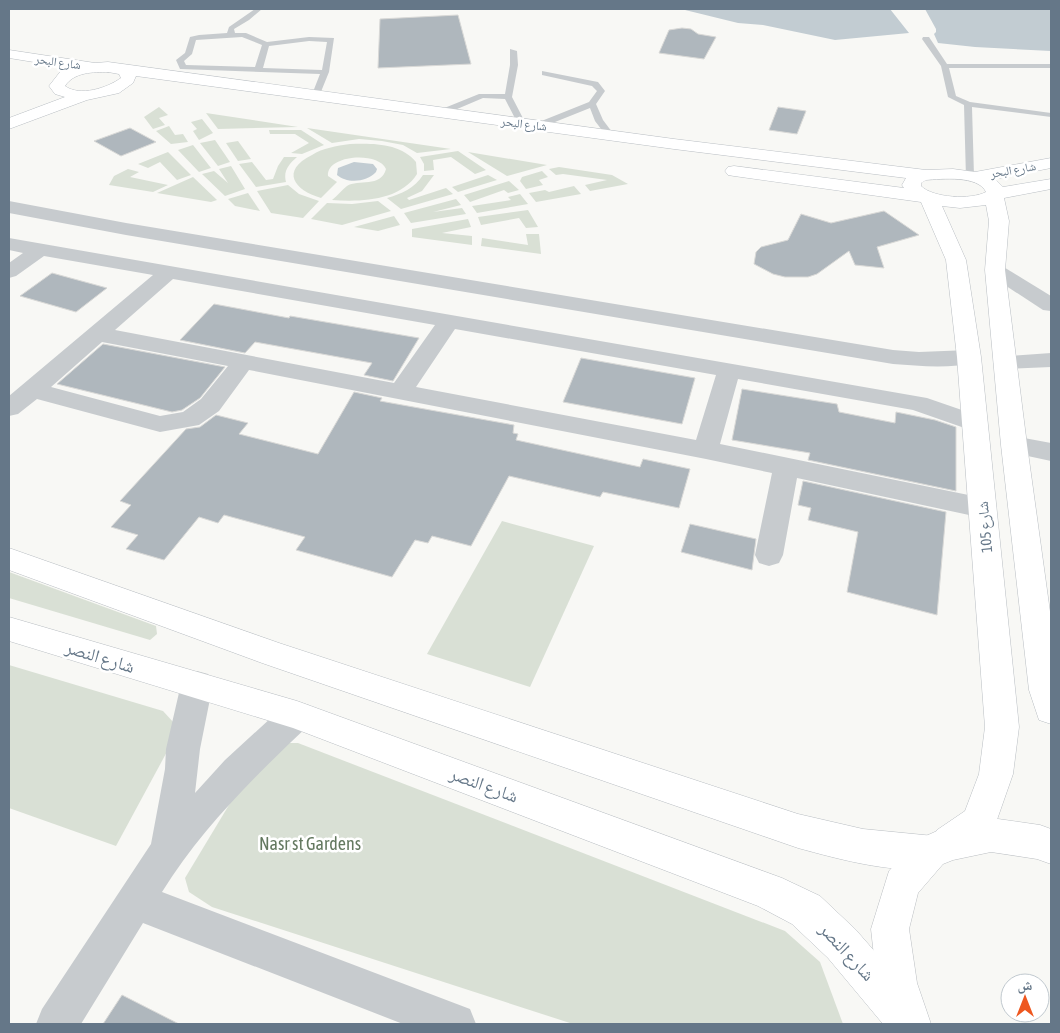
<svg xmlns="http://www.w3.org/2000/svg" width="1060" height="1033" viewBox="0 0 1060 1033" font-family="'Asap Condensed','Noto Naskh Arabic',sans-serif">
<rect width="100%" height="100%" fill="#f8f8f5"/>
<!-- green -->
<g fill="#d9e0d5">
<polygon points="159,107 168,115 159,118 165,125 153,129 144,117"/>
<polygon points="206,113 298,127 218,129"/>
<polygon points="202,119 213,133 199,140 193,131 197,129 191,122"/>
<polygon points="169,126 175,135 183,134 188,142 171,144 156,131"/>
<polygon points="307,128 451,149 417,153 403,145 382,141 359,139 332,143"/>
<polygon points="269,130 301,130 324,145 302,154 291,153 309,143 295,134 270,134"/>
<polygon points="215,140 230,162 218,166 200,143"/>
<polygon points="238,141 251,159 238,161 226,143"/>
<path d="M350,144c22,-1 51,-1 66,18l1,12c-17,27 -56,28 -85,26 5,-4 10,-10 15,-14 11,-7 34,2 39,-17 -8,-18 -60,-14 -58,7l9,6 -16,16c-27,-8 -41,-27 -9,-43 11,-7 24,-9 38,-11z"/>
<polygon points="193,145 211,168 199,172 178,150"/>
<polygon points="458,151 486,170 475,174 451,157 433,160 434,170 424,171 424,164 420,157"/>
<polygon points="168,152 191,175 177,180 160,162 148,168 138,164"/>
<polygon points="468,152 547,165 507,176"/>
<path d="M284,157h13c-8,7 -14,14 -11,25l-30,5 -17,-23 13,-2 14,18 7,-1 5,-13z"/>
<polygon points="231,166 245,189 225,196 202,174 214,171 228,183 219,169"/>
<polygon points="559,167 612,175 628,184 590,191 585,185 607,180 563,174 556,175 549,169"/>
<polygon points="128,169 139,172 130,177 168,185 153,192 109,185 114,176"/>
<polygon points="542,171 548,177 539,180 543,185 526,189 520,181 522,177"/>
<path d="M423,175h11l-12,16 -15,7 2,2 37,-12 7,6 -52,15 -14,-11c14,-4 28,-10 36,-23z"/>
<polygon points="488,175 497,180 458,192 452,187"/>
<polygon points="193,177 217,200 211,202 157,193"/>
<polygon points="509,181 519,190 508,193 504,190 470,202 464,195"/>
<polygon points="288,185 299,194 319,201 303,218 271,213 257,191"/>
<polygon points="574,186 581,194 536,202 529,193 545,190 549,192"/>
<polygon points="248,193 260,211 235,206 228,199"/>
<polygon points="520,194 528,204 477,213 472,206 511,200 508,197"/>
<polygon points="456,199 461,205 433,212 462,208 466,214 411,223 404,213"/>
<polygon points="378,201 391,211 342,225 311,219 327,203 352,204"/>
<polygon points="528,210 538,227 526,228 519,218 481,225 478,217"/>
<polygon points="394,216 400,225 378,231 354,227"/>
<polygon points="468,219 471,227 442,233 472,236 472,245 412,237 412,229"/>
<polygon points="526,234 539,234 541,254 481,246 482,238 528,245"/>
<polygon points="502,521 594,546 530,687 427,654"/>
<polygon points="9,572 156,626 157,634 150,640 9,598"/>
<polygon points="9,665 163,711 174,723 169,748 116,846 9,808"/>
<polygon points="286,743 298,743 785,931 820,962 843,1024 573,1024 212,907 189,892 185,878 253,765"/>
</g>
<!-- water -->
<g fill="#c2ccd2">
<polygon points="681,9 890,9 909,33 835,40 763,25 738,23"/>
<polygon points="925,9 1051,9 1051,51 975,47 938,43 934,34 936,32 936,29"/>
<path d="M354,162l19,2 4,5 -1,3c-9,10 -29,12 -39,3l1,-7z"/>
</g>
<!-- building -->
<g fill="#afb7bd" stroke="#d9d9d7">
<polygon points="458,15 471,64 378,68 380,19"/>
<polygon points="682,28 691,29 698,34 716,37 704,59 659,53 669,30"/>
<polygon points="778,107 806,111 797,134 769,130"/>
<polygon points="130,128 156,142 121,156 94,141"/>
<polygon points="884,211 919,235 877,247 884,268 855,265 849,251 817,274 808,277 785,277 773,274 754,264 756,252 761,247 788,240 801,214 831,223"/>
<polygon points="52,273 107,288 76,312 20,296"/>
<polygon points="214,304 289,318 290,316 419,338 393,381 364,375 372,363 255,342 245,353 180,340"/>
<polygon points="103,344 225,367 200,398 182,410 172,412 57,384"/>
<polygon points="581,358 695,378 682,424 563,402"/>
<polygon points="742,389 837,404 839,412 895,423 896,412 935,420 956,427 956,491 808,460 810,453 732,440"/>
<polygon points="354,392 382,398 380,401 514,425 513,433 518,434 516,440 640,467 643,459 690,469 679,508 603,492 600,497 509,476 471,546 432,536 428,543 415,540 392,577 296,550 305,537 224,515 218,523 199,517 164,560 126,549 138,535 111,527 131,505 120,501 186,429 200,427 216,415 248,423 239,434 318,454"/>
<polygon points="803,481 946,512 937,615 847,592 858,532 808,520 811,508 798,505"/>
<polygon points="690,524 756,539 752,570 681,552"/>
<polygon points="122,995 179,1024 103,1024"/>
</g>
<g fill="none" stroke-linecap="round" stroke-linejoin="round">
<!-- secondary casing -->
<g stroke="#b9bec3" stroke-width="1">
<g id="secondary">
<path d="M9,50l86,13 13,-1 566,77 252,31 27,-1 22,3 76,-14v10l-56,11 8,8 48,-8v10l-47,9 5,23 -4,49 22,175 24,174v105l-12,-4 -10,-30 -28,-245 -16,-175 4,-49 -3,-16 -26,3 -18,-2 24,54 15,97 38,370 -6,47 -21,60 -29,20 -13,5 -4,-1 -3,6c-35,15 -108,-6 -145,-16l-536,-185 -253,-93v-22l270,95 519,171 65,15 71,7 3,-6 28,-19 14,-37 6,-47 -28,-370 -11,-97 -25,-58 -187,-26 -6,-1 -3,-4 3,-4 6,-1 170,22 -2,-3 4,-7 -232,-29 -538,-73 -3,7 -14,10 -32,7 -78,29v-11l56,-21 -10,-3 -6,-8 11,-14 11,-4 -62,-10zM108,72l11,2 2,4c-14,10 -41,19 -56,8 9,-14 28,-14 43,-14zM926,180c16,-1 52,-5 60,12 -15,8 -53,6 -65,-6v-3z"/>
<polygon points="9,617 297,701 782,878 820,896 856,930 917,1000 923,1015 919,1024 883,1024 828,958 792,924 758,906 293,728 9,641"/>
</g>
</g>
<!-- primary casing -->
<g stroke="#babec2" stroke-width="1">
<polygon id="primary" points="991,818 1040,825 1051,829 1051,864 1037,859 991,852 953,860 943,864 918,893 909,929 917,983 931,1024 889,1024 877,983 871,929 889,871 917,840 948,826"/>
</g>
<!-- lane -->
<g fill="#c7cbce" fill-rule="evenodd">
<path d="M255,9h7l-13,11 -15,9 1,4h11l21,9 42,-5 25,1 -5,34 -11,27 -7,-2 9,-23 -140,-5 -4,-9 9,-7 5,-16 9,-2 28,-2 2,-6zM242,37l20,8 -7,22 -69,-2 -2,-4 8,-7 4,-14zM309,41l18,1 -5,28 -59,-2 6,-22z"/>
<polygon points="923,37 929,37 947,64 1051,64 1051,68 949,68 956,96 970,102 1051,113 1051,117 972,107 974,176 969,179 966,178 964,105 948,97 941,66 922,39"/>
<polygon points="510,49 517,51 518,65 512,97 526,124 525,126 519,126 505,99 483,98 443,115 437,115 437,111 479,94 505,94 510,65"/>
<polygon points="542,71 598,82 605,91 596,104 603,120 615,136 614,138 608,138 595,121 590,108 540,128 534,128 534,124 589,102 597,91 592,86 542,75"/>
</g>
<!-- street -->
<g fill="#c7cbce" fill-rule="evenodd">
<path d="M9,201l117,22 767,127 26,2 50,-2 8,2 4,5 -4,5c-26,7 -57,4 -84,2l-767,-129 -117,-22z"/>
<path d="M9,238l918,160 58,20 3,6 -3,6 -9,2 -63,-22 -175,-31 -18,65 263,54 10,3 4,7 -4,7 -10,3 -186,-40 -14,77 -4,8 -10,3 -10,-3 -4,-8 17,-82 -66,-14 -457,-89 -30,41 -20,14 -39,7 -123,-33 -19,15 -9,2v-20l144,-121 -109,-19 -28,20 -7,2v-15l14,-10 -14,-3zM173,279l262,46 -41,58 -279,-53zM455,329l261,46 -20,65 -280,-53zM102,342l126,24 -27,33 -18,13 -23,4 -109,-29z"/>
<polygon points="995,264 1002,266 1051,296 1051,311 1043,310 988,274 985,270 988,266"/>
<polygon points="1051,353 1051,367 1005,369 997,367 993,362 997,357"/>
<polygon points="1014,436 1051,443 1051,461 1005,451 1001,445 1005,439"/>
<path d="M197,671l11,3 5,10 -13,65 -5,44 30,-33 60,-55 12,-4 12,4 4,10 -4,10c-54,51 -108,104 -147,167l308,117 6,15h-73l-260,-101 -62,101h-45l6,-15 109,-165 14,-75 1,-20 15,-65 5,-10z"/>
</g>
<!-- secondary -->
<use href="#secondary" fill="#fff" fill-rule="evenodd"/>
<!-- primary -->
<use href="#primary" fill="#fff" fill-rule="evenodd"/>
</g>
<g text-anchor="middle" stroke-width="5" stroke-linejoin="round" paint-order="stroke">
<!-- far-street labels -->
<g font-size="12" fill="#657788" stroke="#fff">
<text transform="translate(58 62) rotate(8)" y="4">شارع البحر</text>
<text transform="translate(524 124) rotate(7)" y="4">شارع البحر</text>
<text transform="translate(1013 170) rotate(-10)" y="4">شارع البحر</text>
</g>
<!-- street labels -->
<g font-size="15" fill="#657788" stroke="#fff">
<text transform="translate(985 527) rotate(-95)" y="5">شارع 105</text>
</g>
<!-- near-street labels -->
<g font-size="18" fill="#657788" stroke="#fff">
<text transform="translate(100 657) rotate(17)" y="6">شارع النصر</text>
<text transform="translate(484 785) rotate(20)" y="6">شارع النصر</text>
<text transform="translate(847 952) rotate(47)" y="6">شارع النصر</text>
</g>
<!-- near-park labels -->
<g font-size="18" fill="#647960" stroke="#fff">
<text x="310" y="850">Nasr st Gardens</text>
</g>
</g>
<!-- border -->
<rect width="1060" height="1033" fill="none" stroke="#657788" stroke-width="20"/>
<!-- north arrow -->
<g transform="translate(1025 998)"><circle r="24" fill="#ffffff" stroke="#c1c9cf"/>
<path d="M0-4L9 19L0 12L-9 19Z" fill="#ee571f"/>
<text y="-8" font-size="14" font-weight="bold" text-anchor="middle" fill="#657788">ش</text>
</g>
</svg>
